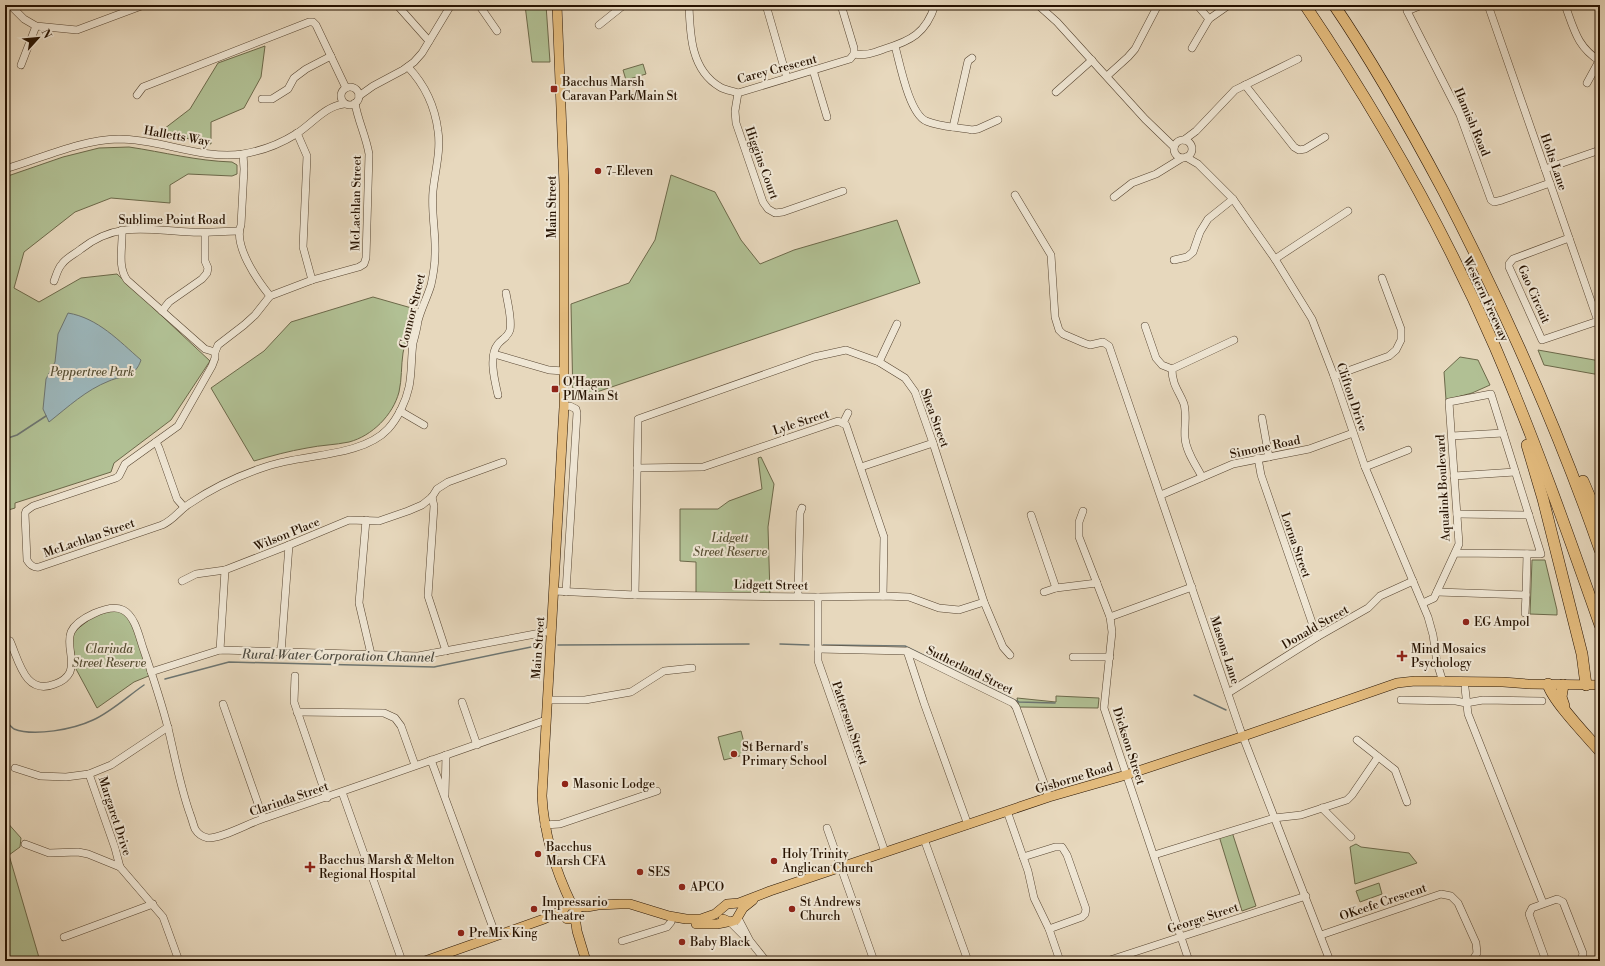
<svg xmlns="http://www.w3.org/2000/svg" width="1605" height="966" viewBox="0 0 1605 966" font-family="'Libre Bodoni',serif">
<rect width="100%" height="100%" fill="#e7d8bd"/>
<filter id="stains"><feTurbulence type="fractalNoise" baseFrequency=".005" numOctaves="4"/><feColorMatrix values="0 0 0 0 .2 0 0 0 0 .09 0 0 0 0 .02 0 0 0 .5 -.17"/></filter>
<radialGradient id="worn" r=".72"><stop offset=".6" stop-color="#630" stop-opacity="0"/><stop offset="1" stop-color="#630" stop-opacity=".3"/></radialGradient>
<!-- green -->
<g fill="#b1c094" stroke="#6c694a">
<polygon points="525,5 546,5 550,62 532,62"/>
<polygon points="265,46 261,77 244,108 211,122 211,144 160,132 190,109 218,63"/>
<polygon points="643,64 646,74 626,80 623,70"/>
<path d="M129,147c34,5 68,14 103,15l5,3v9l-5,2 -44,-2 -18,11v18l-59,-5 -36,14 -51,40 -10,36 25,14 42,-24 36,-4 93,87 -39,59 -57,43 -3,9 -96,31v5l-10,3v-334l58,-20 36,-9z"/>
<polygon points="671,175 715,192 741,240 760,264 794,250 897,220 920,283 573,400 571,304 629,283 655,240"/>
<path d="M373,297l42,12c-5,14 -9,29 -12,44 -2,13 -1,26 -4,39 -6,23 -27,44 -50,50 -14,3 -28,3 -42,6 -18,3 -36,8 -53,13l-43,-73 53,-37 27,-29z"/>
<polygon points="1538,350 1600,361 1600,375 1544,365"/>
<polygon points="1460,357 1478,360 1490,385 1472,393 1446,400 1444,372"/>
<polygon points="761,457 774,484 768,527 770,595 696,595 696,562 680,561 680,509 718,509 729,501 762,489 758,458"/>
<polygon points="1532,560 1545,560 1557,610 1557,615 1530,614"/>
<polygon points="109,609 122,612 131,620 151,675 134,682 97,708 76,669 76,661 72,644 73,634 76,630 94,616"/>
<polygon points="1056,696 1099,698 1098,708 1019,707 1017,698 1056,702"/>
<polygon points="741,731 747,754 724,760 718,737"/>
<polygon points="5,820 21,838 20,847 9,855 40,961 5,961"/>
<polygon points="1232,832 1256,906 1242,911 1219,836"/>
<polygon points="1356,844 1361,847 1409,853 1417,863 1355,884 1350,847"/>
<polygon points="1379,883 1382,894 1360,902 1356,891"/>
</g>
<!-- water -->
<path fill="#9cb7bc" stroke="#6d7571" d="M68,313c30,5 51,28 73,47 -6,18 -18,15 -32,21 -23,9 -41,26 -60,41l-6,-13 3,-30 9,-17 3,-28z"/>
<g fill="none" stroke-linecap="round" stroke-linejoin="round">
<!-- stream -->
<g stroke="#6d7571" stroke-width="1.5">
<polyline points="5,439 17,435 46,416"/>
<polyline points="780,644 809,645"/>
<polyline points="558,645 749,644"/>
<polyline points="823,645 905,646 1019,702 1055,703"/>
<polyline points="165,679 229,662 434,667 536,646"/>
<polyline points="1194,695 1226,710"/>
<path d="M5,720c3,3 6,7 9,9 20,8 60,0 79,-9 18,-8 35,-24 51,-35"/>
</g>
<!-- minor casing -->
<g stroke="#564430" stroke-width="8">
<g id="minor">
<polyline points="10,5 24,19 36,26 77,30 144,5"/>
<polyline points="397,5 429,41"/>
<polyline points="479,5 497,31"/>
<path d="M689,5c1,30 2,65 31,82 5,3 12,4 18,6l112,-34 4,-5v-6l-13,-43"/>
<polyline points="766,5 787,78"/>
<polyline points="1038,5 1057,22 1145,119 1174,147"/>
<polyline points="1197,5 1209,19"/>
<polyline points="1422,5 1407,11 1460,115 1491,200 1494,202 1502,200 1550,183"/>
<polyline points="1488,5 1600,327"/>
<path d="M1565,5c9,24 12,42 35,56"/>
<polyline points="599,25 624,5"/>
<path d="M895,46c5,18 14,67 31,75 14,6 31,6 46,9l6,-1 20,-9"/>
<polyline points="1192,48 1209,19 1229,5"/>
<path d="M854,54c11,2 19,-1 30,-5 27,-8 42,-16 51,-44"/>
<polyline points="21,65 36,26"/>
<polyline points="813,70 827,117"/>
<polyline points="1107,76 1128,57 1135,49 1158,5"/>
<polyline points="1587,83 1599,61"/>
<polyline points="1245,85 1294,147 1299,150 1305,149 1325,137"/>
<circle cx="350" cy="96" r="9"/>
<polyline points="1056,92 1092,60"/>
<polyline points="738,93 735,111 736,123 763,202 768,209 775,213 783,212 843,191"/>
<polyline points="137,95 143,87 309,22 313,22 316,25 346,88"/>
<polyline points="359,96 373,86 403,70 414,62 422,53 451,5"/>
<polyline points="262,99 272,99 288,89 294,78 306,69 331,56"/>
<path d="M355,103c3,18 11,33 14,51l-3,104 -2,6 -5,3 -47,13 -42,16 -15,19 -11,10 -26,20 -3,7v6l-3,8 -34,60 -53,38 -6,12 -3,2 -83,28 -7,5 -1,3 2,46c3,5 6,8 12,7l123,-42c13,-6 16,-14 27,-21 25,-17 51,-29 79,-38 35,-12 94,-9 120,-37 10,-11 18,-28 21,-42 3,-14 2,-30 4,-44 2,-7 4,-15 5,-22 3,-12 9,-23 13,-36 2,-9 4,-21 4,-31 1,-21 -4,-42 -2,-63 2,-20 8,-40 5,-60 -3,-24 -13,-46 -30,-64"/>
<polyline points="953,127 968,61 972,58"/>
<polyline points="297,133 307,156 303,247 312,280"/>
<polyline points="1184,140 1196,131 1235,90 1298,59"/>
<circle cx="1183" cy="149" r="9"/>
<path d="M243,154l1,15 -3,56c-8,20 16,55 29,71"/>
<polyline points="1186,157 1198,164 1233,199 1275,259 1312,319 1334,376 1365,467 1428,617 1433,635 1437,663 1443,682"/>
<path d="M5,169c38,-11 74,-29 114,-30 42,0 82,21 124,15 18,-3 37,-10 53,-20 16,-10 29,-28 48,-30"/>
<polyline points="1545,169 1600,150"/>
<polyline points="1015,195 1051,255 1055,317 1059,330 1063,334 1084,343 1090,345 1103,342 1109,346 1240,729 1330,961"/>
<polyline points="1114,197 1132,183 1156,174 1182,158"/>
<path d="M122,230c1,16 -5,36 5,50l78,69 10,3"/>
<polyline points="1569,238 1513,259 1509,264 1509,267 1542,340 1598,321"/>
<polyline points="1275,259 1348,211"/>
<polyline points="1174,260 1187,257 1193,252 1200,232 1208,219 1233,199"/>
<path d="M54,281c2,-5 4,-13 8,-17 4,-6 13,-10 19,-15 36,-28 66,-19 109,-17 16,1 32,-1 49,-1"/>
<polyline points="162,311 169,302 202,279 207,273 208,268 205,261 205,233"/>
<polyline points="1145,326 1156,358 1162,365 1172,369"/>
<polyline points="494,354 549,370 564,371"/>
<polyline points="879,362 897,324"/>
<polyline points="1334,376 1389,356 1396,350 1401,340 1401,329 1382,278"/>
<path d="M498,395c-3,-13 -10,-39 0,-51 4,-5 10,-7 12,-14 2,-11 -2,-25 -4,-37"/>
<polyline points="564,407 570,406 576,409 577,413 566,592"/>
<polyline points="400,411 424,425"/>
<polyline points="1262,418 1269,457"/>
<polyline points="843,423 848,413"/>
<polyline points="1452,436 1503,433"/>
<polyline points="156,442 159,448 177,499 184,507"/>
<polyline points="1258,458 1261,475 1317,637"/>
<polyline points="861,467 933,443"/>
<polyline points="1365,467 1408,450"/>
<polyline points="637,468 703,467 832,423 838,421 846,425 884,537 883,596"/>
<polyline points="1454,476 1515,472"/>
<path d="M1202,477c-6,-12 -16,-25 -17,-39 -1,-11 2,-23 -1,-34 -5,-13 -12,-19 -12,-35l62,-29"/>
<polyline points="1161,495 1233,464 1309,449 1353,433"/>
<polyline points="432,497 434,506 428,596 446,651"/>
<polyline points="1083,511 1079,522 1079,537 1110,617 1112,632 1104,708 1189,961"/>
<polyline points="1457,514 1529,515"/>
<polyline points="1031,515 1056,588"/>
<polyline points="366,520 359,603 371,654"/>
<polyline points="182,581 196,574 225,570 289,545 349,520 379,521 408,511 422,505 432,497 437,489 448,482 503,462"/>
<polyline points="554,591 635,595 818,597 885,596 909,597 939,608 959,610 984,602"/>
<polyline points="1044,592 1056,588 1097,583"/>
<polyline points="1437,592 1526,595 1527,554"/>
<polyline points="635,595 638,419 814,357 846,350 879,362 905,378 915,392 933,443 984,602 1003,647 1010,655"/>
<polyline points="798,595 800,513 802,508"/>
<polyline points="818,597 818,661 885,852"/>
<polyline points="1423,603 1434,598 1459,544 1449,402 1491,394 1541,554 1455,553"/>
<polyline points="1525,613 1526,595"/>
<polyline points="1110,617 1192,587"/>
<path d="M10,641c9,20 15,55 45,43 6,-2 12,-6 15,-12 5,-13 -4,-27 1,-40 6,-13 38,-29 52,-22 12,6 16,26 20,38 9,26 18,53 25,80 7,29 12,58 22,86 2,5 3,10 5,15 3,5 8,8 13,9 13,1 43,-16 57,-20 94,-32 187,-65 281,-98"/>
<polyline points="818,649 907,651 1013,703 1016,707 1049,797"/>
<polyline points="220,650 225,570"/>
<polyline points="907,651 924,703 968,825"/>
<polyline points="281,653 289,545"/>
<polyline points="1073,657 1110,657"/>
<polyline points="151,672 220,650 418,656 551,631"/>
<polyline points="295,676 294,702 327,798"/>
<polyline points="1465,688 1468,714 1543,903"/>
<polyline points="1228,693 1317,637 1368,608 1380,596 1413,581"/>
<polyline points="547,700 585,700 631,692 664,671 692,668"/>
<polyline points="1401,700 1456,701 1466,703 1483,700 1542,701"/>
<polyline points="462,702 477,745"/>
<polyline points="223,704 263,818"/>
<polyline points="297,712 384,713 395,718 401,726 415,765"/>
<polyline points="168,727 111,765 89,774 115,848 120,867 163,917 179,961"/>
<polyline points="1357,740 1395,770 1407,802"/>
<polyline points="431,760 496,936"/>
<polyline points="15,768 40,776 66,777 89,774"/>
<polyline points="342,792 402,961"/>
<polyline points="445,795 446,755"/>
<polyline points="1322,808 1351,837"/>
<polyline points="1007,811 1028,871 1034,898 1049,929 1060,961"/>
<polyline points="544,825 560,824 657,791"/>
<polyline points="827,828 874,961"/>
<polyline points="924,839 968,961"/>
<polyline points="25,844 49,853 78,852 88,854 120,867"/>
<polyline points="1154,855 1274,818 1301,815 1347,800 1352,795 1378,757"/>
<polyline points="1023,857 1055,847 1062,847 1067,855 1086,909 1085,914 1082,917 1049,929"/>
<polyline points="738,918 750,941 766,961"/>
<polyline points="730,922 745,937"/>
<polyline points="1321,935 1441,894 1451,896 1458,903 1476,943 1477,953 1472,961"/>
<polyline points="64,937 153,904"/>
<polyline points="622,941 667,927 671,922"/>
<polyline points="1107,961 1306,896"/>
<polyline points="1546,961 1529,914 1532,908 1557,899 1563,902 1583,953 1582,958 1580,961"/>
</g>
</g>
<!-- major casing -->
<g stroke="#261201" stroke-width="10">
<g id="major">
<path d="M557,5l7,180v222l-22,389c2,39 13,74 30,109"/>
<polyline points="573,905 577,909 577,914 573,919 567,919 563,915 563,910 566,906 569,905 587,907 598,905 620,904 630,904 669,916 686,919 701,919 715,914 727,904 739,903 770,891 1049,797 1126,775 1238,738 1397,683 1415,681 1503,682 1528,684 1600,685"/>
<polyline points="575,917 577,931 586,961"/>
<polyline points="723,919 730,922 736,920 743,908 753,900"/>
<polyline points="696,924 717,924 727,922"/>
<polyline points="425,961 544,919 563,910"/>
</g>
</g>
<!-- highway casing -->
<g stroke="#261201" stroke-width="12">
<g id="highway">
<path d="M1305,5c73,108 138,222 190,342 39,91 72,184 105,278"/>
<path d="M1334,5c41,60 76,123 110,187 60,116 113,234 156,358"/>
<polyline points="1527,445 1543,499 1582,654 1586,685"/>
<polyline points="1583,481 1600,521"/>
<path d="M1548,684c5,17 39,52 52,67"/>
<polyline points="1563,685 1561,697 1564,706"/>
</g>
</g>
<!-- minor -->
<use href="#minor" stroke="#efe6d4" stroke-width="7"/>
<!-- major -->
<use href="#major" stroke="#e4bc7e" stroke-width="9"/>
<!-- highway -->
<use href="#highway" stroke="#e4bc7e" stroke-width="11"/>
</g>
<!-- markers -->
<g fill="#8f2418" stroke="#efe6d4" stroke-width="1.5">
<rect x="550" y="85" width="8" height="8" rx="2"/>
<circle cx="598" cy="171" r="4"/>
<rect x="551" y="385" width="8" height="8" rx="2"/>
<circle cx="1466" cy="622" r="4"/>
<path d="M1400 650h4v4h4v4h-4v4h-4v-4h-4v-4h4z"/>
<circle cx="734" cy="754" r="4"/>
<circle cx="565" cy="784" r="4"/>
<circle cx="538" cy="854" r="4"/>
<circle cx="774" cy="861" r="4"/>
<path d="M308 861h4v4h4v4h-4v4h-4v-4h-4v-4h4z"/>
<circle cx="640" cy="872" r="4"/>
<circle cx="682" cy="887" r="4"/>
<circle cx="534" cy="909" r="4"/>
<circle cx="792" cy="909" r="4"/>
<circle cx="461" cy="933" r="4"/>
<circle cx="682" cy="942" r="4"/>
</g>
<g text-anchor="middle" stroke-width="4" stroke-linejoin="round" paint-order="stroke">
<!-- street labels -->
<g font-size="12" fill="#261201" stroke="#efe6d4">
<text transform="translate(777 69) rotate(-15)" y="4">Carey Crescent</text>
<text transform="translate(1472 122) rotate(67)" y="4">Hamish Road</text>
<text transform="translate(177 136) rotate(10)" y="4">Halletts Way</text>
<text transform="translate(1554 162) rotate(71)" y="4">Holts Lane</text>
<text transform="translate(762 163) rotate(70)" y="4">Higgins Court</text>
<text transform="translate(356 203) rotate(-89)" y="4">McLachlan Street</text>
<text transform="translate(552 207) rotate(-90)" y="4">Main Street</text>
<text x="172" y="224">Sublime Point Road</text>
<text transform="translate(1534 294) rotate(66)" y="4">Gao Circuit</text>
<text transform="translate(1486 299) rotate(65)" y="4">Western Freeway</text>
<text transform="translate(412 311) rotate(-76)" y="4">Connor Street</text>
<text transform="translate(1352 397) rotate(71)" y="4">Clifton Drive</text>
<text transform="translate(935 418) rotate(70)" y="4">Shea Street</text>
<text transform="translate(801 422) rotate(-18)" y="4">Lyle Street</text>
<text transform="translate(1265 447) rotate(-12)" y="4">Simone Road</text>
<text transform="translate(1443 488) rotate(-93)" y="4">Aqualink Boulevard</text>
<text transform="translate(287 534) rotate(-22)" y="4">Wilson Place</text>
<text transform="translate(89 538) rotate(-19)" y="4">McLachlan Street</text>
<text transform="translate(1296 545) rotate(71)" y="4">Lorna Street</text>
<text transform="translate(771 585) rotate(1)" y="4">Lidgett Street</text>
<text transform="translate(1315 627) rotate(-30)" y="4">Donald Street</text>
<text transform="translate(538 648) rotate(-86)" y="4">Main Street</text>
<text transform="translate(1225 650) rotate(72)" y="4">Masons Lane</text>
<text transform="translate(970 670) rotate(26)" y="4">Sutherland Street</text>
<text transform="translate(850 723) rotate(71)" y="4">Patterson Street</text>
<text transform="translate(1129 746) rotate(72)" y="4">Dickson Street</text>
<text transform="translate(1074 778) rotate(-17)" y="4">Gisborne Road</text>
<text transform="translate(289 799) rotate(-19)" y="4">Clarinda Street</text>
<text transform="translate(115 816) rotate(72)" y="4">Margaret Drive</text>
<text transform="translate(1383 902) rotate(-19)" y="4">OKeefe Crescent</text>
<text transform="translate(1203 918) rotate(-18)" y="4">George Street</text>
</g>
<!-- poi labels -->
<g font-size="12" fill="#261201" stroke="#efe6d4" text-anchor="start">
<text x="562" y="86">Bacchus Marsh<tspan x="562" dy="14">Caravan Park/Main St</tspan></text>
<text x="606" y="175">7-Eleven</text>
<text x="563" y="386">O'Hagan<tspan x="563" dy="14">Pl/Main St</tspan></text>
<text x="1474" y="626">EG Ampol</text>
<text x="1411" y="653">Mind Mosaics<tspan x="1411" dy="14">Psychology</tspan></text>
<text x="742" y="751">St Bernard's<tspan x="742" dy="14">Primary School</tspan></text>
<text x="573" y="788">Masonic Lodge</text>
<text x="546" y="851">Bacchus<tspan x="546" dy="14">Marsh CFA</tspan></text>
<text x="782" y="858">Holy Trinity<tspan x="782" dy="14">Anglican Church</tspan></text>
<text x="319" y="864">Bacchus Marsh &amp; Melton<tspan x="319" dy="14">Regional Hospital</tspan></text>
<text x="648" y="876">SES</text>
<text x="690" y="891">APCO</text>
<text x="542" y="906">Impressario<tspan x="542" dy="14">Theatre</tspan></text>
<text x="800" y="906">St Andrews<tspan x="800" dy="14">Church</tspan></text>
<text x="469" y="937">PreMix King</text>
<text x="690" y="946">Baby Black</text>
</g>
<!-- park labels -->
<g font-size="12" font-style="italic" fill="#574f34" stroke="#efe6d4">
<text x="92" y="376">Peppertree Park</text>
<text x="730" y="542">Lidgett<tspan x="730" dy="14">Street Reserve</tspan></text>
<text x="109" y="653">Clarinda<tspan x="109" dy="14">Street Reserve</tspan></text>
</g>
<!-- water labels -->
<g font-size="13" font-style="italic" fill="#4f4c42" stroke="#efe6d4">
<text transform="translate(338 655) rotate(1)" y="5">Rural Water Corporation Channel</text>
</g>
</g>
<!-- margin -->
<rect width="1605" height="966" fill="none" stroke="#e7d8bd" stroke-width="20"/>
<rect x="6" y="6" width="1593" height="954" fill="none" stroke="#261201" stroke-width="2"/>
<rect x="10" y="10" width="1585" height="946" fill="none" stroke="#261201"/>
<!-- north arrow -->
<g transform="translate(38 38) rotate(63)" stroke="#efe6d4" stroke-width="3" paint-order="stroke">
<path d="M0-3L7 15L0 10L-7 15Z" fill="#261201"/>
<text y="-6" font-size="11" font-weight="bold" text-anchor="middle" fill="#261201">N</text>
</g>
<rect width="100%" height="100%" filter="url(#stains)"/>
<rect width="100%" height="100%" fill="url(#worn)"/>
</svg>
